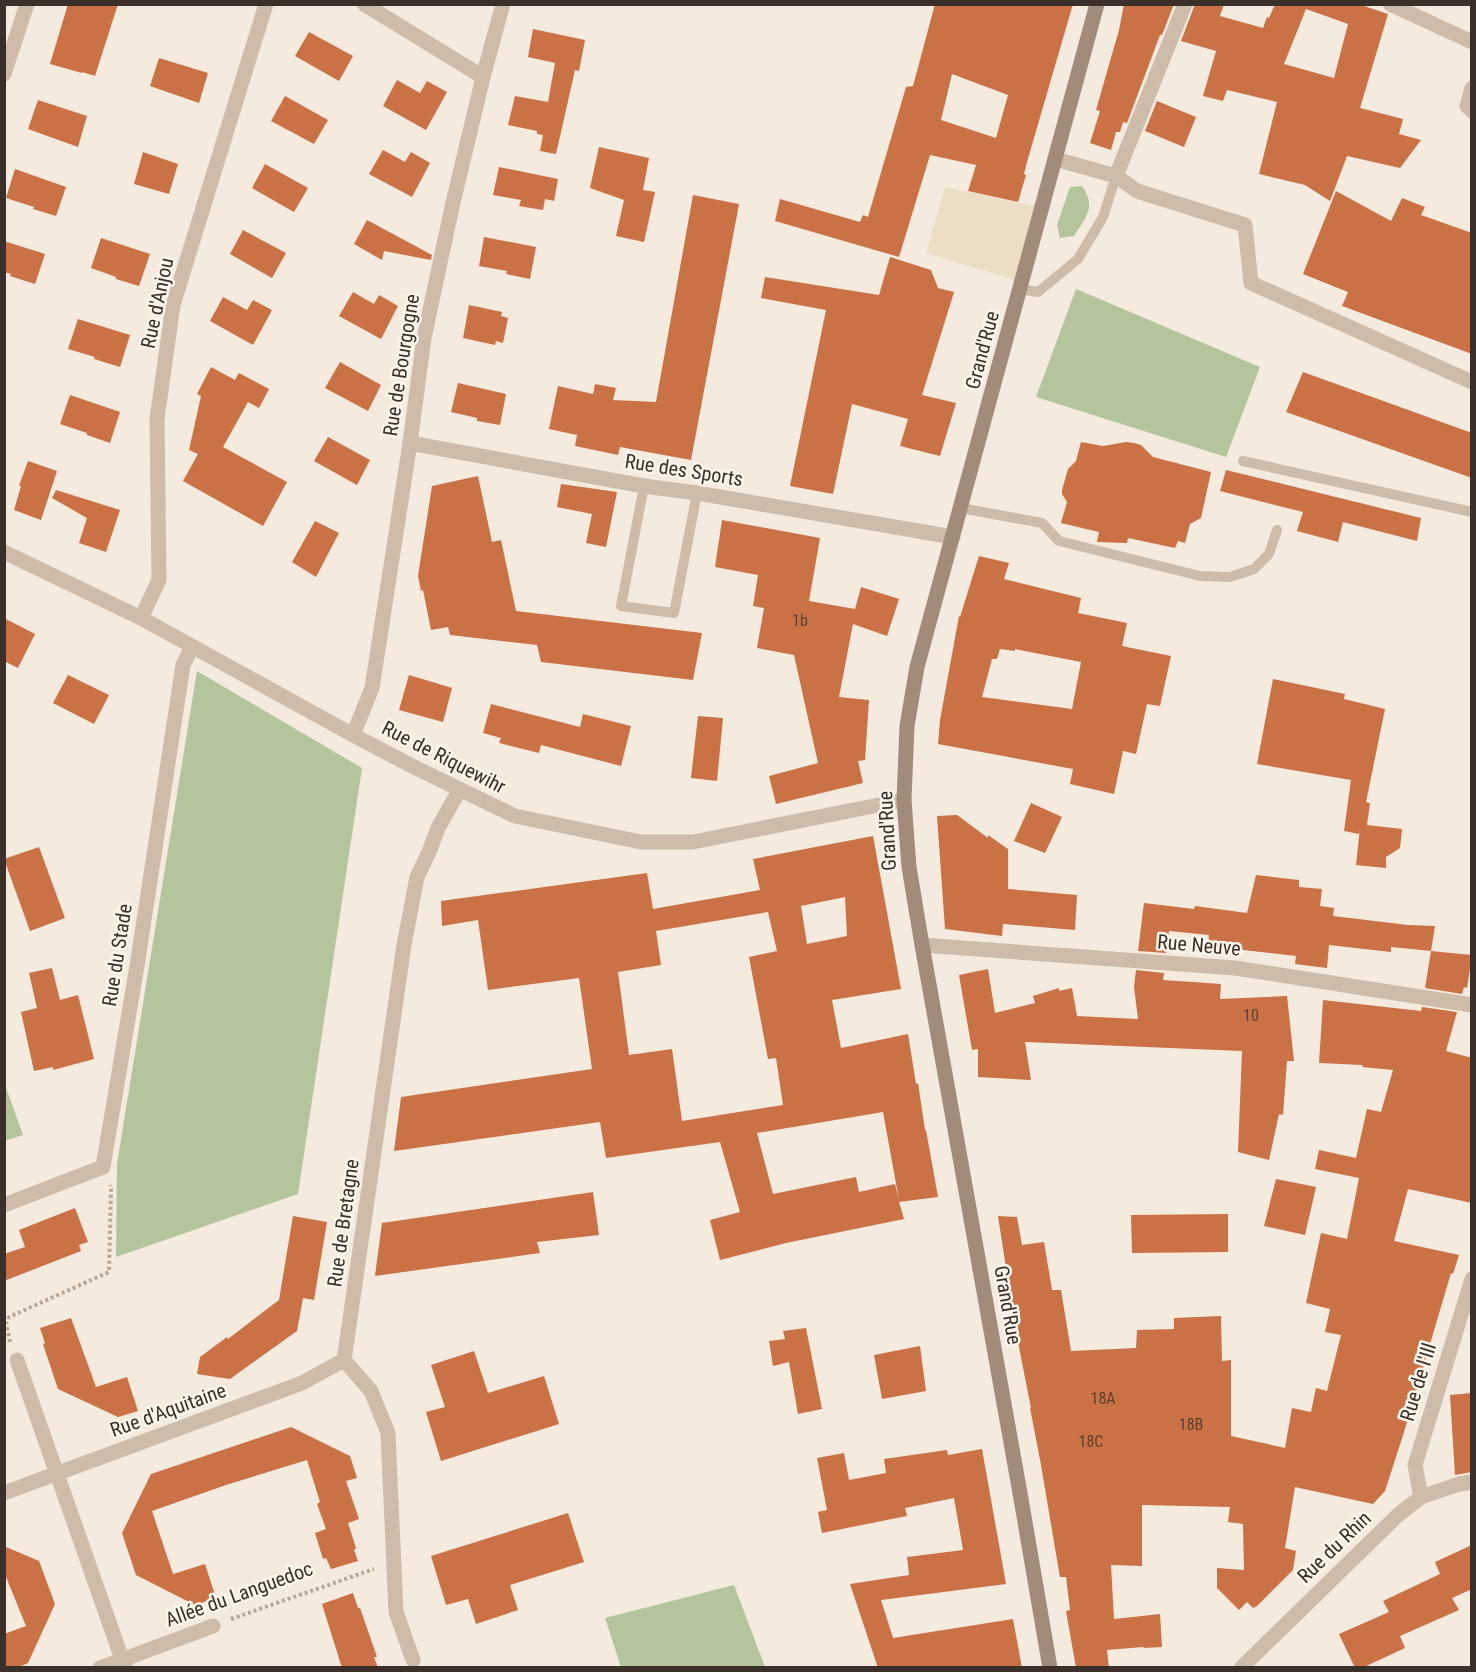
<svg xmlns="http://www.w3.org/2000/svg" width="1476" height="1672" viewBox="0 0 1476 1672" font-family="'Roboto Condensed',sans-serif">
<rect width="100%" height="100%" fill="#f4ebde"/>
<!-- green -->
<g fill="#b4c49d">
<path d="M1082,186c15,21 4,31 -8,50l-14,2 -3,-13 13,-38z"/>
<polygon points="1076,289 1260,367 1226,457 1036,397"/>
<polygon points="197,671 362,768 298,1194 116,1257 117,1164"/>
<polygon points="4,1082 23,1135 5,1141 4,1141"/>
<polygon points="734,1585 765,1667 621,1667 605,1618"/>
</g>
<!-- plaza -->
<polygon fill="#ecdec5" points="945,187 1042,208 1022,282 926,253"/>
<!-- building -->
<g fill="#ca7146" fill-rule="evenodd">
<polygon points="68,4 118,4 95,76 82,72 82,73 50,64"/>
<path d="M935,4h138l-46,158 -3,12 2,1 -8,27 -50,-11 8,-26 -46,-10 -31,102 -124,-36 5,-22 80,23 3,-7 5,2 38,-130 7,-1zM952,74l56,21 -12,43 -55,-18z"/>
<polygon points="1124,4 1174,4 1162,35 1160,35 1127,123 1123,122 1120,132 1116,132 1111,150 1090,143 1100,111 1096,110 1119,30"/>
<path d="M1195,4h29l-4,12 43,12 4,-11 2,1 6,-14h83l30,10 -28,94 43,11 -4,15 22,6 -21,28 -53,-12 -17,45 -25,-16 -46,-11 18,-72 -50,-12 -4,11 -20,-5 13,-45 -35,-10zM1306,9l42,15 -14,54 -50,-14z"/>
<polygon points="533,29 585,40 579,71 575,70 556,154 540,151 543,135 537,134 537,131 508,125 515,96 548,102 555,63 528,57"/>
<polygon points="309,32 353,56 339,81 295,56"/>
<polygon points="159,58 208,73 199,103 150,86"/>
<polygon points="397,80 420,93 427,81 447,92 426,130 383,106"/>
<polygon points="285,96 328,120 314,144 271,121"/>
<polygon points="38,100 87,116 78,147 28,129"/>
<polygon points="1157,101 1196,117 1184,147 1145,131"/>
<polygon points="599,147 649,158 643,190 655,192 644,242 616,236 624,200 590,188"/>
<polygon points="383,150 405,162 411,152 430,163 412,197 369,174"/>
<polygon points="143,152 178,164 169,194 134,184"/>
<polygon points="265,164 308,188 294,212 252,188"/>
<polygon points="499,167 558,179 554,201 545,199 543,210 519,206 521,200 493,195"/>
<polygon points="15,169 66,187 56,216 33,209 34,207 6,198"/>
<polygon points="1336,191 1391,221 1402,198 1425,207 1421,215 1472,233 1472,354 1342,306 1348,292 1303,274"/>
<polygon points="693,195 739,204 691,460 620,447 618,455 575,446 577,435 549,429 558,386 593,394 595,384 616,388 613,400 656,402"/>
<polygon points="367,220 432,255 431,260 384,251 382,260 354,244"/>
<polygon points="243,230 286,253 272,278 230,254"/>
<polygon points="484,237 536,247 530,279 506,274 507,271 479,266"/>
<polygon points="101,238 150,254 139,286 116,279 116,277 91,268"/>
<polygon points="4,241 45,254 35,284 10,276 11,274 4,272"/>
<polygon points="890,257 931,270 938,288 954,292 922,395 956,403 940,456 900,446 908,419 852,404 833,494 790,486 826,310 761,298 765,277 879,295"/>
<polygon points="353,292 374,304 379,295 398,306 381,339 339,316"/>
<polygon points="223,297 247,310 253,300 272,310 253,345 210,321"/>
<polygon points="469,305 502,312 501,316 508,318 503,343 496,341 495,345 463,338"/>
<polygon points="78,319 130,335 120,367 94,359 95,357 68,349"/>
<polygon points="340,362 381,385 368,411 325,388"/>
<polygon points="211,367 235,380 239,373 269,389 259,408 248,402 223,447 287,482 263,526 183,481 198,454 189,450 201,396 197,394"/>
<polygon points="1303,372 1472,433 1472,478 1286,412"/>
<polygon points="458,383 506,394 500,425 477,421 477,418 451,412"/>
<polygon points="70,395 120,412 110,443 87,435 87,433 60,424"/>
<polygon points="328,437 370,460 357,485 314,461"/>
<polygon points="1081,442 1103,446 1126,442 1134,443 1141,445 1153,457 1211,472 1201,518 1190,524 1185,543 1178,541 1175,548 1128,538 1127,543 1097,542 1099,532 1061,523 1067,502 1062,494 1062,490 1068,469 1076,461"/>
<polygon points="28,461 57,471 41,520 14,510 21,486 19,486"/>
<polygon points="1226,470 1421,518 1417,541 1343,522 1338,542 1297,531 1303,512 1220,491"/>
<polygon points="478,476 492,542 501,540 516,611 702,633 693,680 541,662 537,645 450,635 448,627 431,630 423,590 421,591 418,576 432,486"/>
<polygon points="561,484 617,492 606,547 586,543 592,514 557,507"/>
<polygon points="56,490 120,510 106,552 79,543 87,518 52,498"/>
<polygon points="722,520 820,538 809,601 855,609 861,587 899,599 887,636 853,624 839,697 869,700 865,760 858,761 863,783 776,804 769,776 818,763 794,655 757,648 764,608 753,606 758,575 715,567"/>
<polygon points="315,521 339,533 316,577 292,562"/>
<path d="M979,556l30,7 -5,16 77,19 -3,15 49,10 -5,23 49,10 -11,50 -13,-2 -11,50 -13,-3 -9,43 -44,-10 3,-15 -135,-25 2,-24 19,-104 1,1zM1000,649l15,2v-2l66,13 -9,47 -90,-12 10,-38h5z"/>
<polygon points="4,618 35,634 18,668 4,661"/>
<polygon points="68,675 109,695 94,724 53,703"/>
<polygon points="409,675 452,688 443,722 399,710"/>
<polygon points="1273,679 1345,694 1344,699 1385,709 1366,802 1370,803 1367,825 1402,829 1400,848 1386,857 1386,868 1356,865 1360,828 1359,834 1344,831 1351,780 1257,764"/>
<polygon points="491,704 580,727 583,714 631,726 621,766 541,745 539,753 499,743 501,738 483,733"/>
<polygon points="698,716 723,718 717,781 691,778"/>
<polygon points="1031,803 1062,817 1045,853 1014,841"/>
<polygon points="957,815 988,838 988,835 1008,849 1008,889 1077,895 1075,930 1003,924 1002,936 945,929 937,816"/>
<path d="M873,836l28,153 -69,11 9,48 67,-14 8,50 2,-1 7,47h1l12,67 -39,5 5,17 -118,24 -66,17 -10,-40 30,-8 -20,-70 -114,16 -6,-36 -206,29 7,-54 191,-28 -13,-91 -91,12 -10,-70 -36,6 -1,-25 206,-28 6,36 107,-19 -7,-31zM845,897l2,39 -40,8 -6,-38zM768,912l9,39 -28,6 19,102 8,-1 7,47 -101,16 -10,-72 -43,6 -11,-83 43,-7 -5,-34zM883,1112l16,88 -4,-16 -36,8 -3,-15 -83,17 -16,-61z"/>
<polygon points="39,847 65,918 30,931 4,859"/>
<polygon points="1256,875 1299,880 1299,887 1322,889 1320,906 1334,908 1333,916 1408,925 1435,926 1431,951 1391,947 1391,952 1329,945 1327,968 1295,964 1296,956 1208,946 1209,935 1169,931 1166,953 1138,951 1144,903 1194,909 1195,906 1247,913"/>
<polygon points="1431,951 1472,955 1467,988 1464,987 1462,994 1425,988"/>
<polygon points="52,968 60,1000 78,995 94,1059 53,1070 53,1067 34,1071 21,1012 37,1008 29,973"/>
<polygon points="988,969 995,1013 1035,1003 1033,996 1059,988 1059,991 1072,988 1077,1016 1138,1019 1134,987 1136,970 1164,973 1163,980 1221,984 1220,999 1287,996 1294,1061 1287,1061 1283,1115 1279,1114 1269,1160 1238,1152 1242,1051 1025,1042 1031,1080 978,1077 978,1049 972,1050 959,975"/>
<polygon points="1323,1000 1421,1011 1422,1007 1457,1012 1446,1051 1472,1058 1472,1203 1408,1189 1394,1241 1459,1255 1453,1274 1451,1273 1404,1432 1385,1491 1373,1504 1295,1487 1285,1548 1296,1551 1293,1570 1257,1606 1253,1608 1247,1602 1239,1610 1217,1588 1217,1568 1244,1570 1243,1524 1228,1522 1230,1507 1142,1505 1142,1566 1111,1565 1114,1619 1160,1614 1162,1647 1144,1648 1143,1647 1107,1650 1109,1668 1076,1668 1066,1611 1070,1610 1066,1577 1060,1577 1056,1554 1041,1465 1030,1408 1031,1408 1016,1332 998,1216 1017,1217 1022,1245 1044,1242 1052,1290 1061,1290 1071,1351 1136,1348 1137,1330 1174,1329 1174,1318 1221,1316 1222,1361 1231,1360 1231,1436 1285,1448 1292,1408 1311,1412 1316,1388 1327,1391 1341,1335 1325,1332 1330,1309 1306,1303 1321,1233 1347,1239 1359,1178 1315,1169 1319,1150 1356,1158 1367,1109 1381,1112 1393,1070 1362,1067 1363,1065 1319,1063"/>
<polygon points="1276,1179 1316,1187 1305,1235 1264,1226"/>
<polygon points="593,1192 599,1235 537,1242 540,1253 375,1276 382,1223"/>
<polygon points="75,1208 88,1242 79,1245 81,1251 4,1281 4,1254 25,1247 19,1230"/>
<polygon points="1228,1214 1228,1252 1132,1253 1131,1215"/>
<polygon points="293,1216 327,1222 314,1300 303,1298 297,1331 230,1379 197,1374 200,1357 227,1337 228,1339 279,1300"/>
<polygon points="71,1318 96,1387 127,1377 138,1411 118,1417 58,1389 43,1344 45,1343 40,1328"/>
<polygon points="806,1328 822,1409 798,1414 789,1362 773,1366 769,1341 785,1339 783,1331"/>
<polygon points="920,1346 926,1391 882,1399 874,1355"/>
<polygon points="474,1351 488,1393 544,1376 559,1424 441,1461 426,1412 445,1407 431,1365"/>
<polygon points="1472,1393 1472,1472 1455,1475 1450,1395"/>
<polygon points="291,1427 350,1456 357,1478 346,1481 359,1519 348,1523 356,1548 354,1550 358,1561 331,1569 326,1558 323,1559 315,1533 326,1529 317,1504 320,1502 307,1460 226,1485 152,1511 173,1574 205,1564 216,1598 195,1605 136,1575 122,1533 151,1474"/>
<polygon points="982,1449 1006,1584 881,1600 893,1638 1013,1619 1022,1668 878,1668 850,1584 909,1575 907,1557 963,1550 954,1498 905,1508 907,1516 822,1533 818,1512 827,1510 817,1458 844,1453 849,1480 886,1473 884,1459 947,1450 948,1455"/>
<polygon points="568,1513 584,1562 510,1585 518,1610 476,1624 468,1599 446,1605 431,1556"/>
<polygon points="1472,1545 1472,1589 1452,1598 1459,1610 1400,1636 1405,1648 1362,1668 1355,1668 1339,1634 1389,1612 1383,1601 1440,1574 1435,1562"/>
<polygon points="4,1546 39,1561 55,1604 28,1663 17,1668 4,1668 4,1634 26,1626 4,1572"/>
<polygon points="353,1593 358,1608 360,1608 377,1657 374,1657 378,1668 342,1668 322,1604"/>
</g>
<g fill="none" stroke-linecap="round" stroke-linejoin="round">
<!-- path -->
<g stroke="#b9a693" stroke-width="4" stroke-dasharray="3 3" stroke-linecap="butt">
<polyline points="10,1342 6,1323 9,1317 109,1272 111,1189 110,1185"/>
<polyline points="231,1619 374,1569"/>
</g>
<!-- service -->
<g stroke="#cdbca9" stroke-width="10">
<polyline points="1020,289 1038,292 1078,259 1103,217 1116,176"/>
<polyline points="1243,461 1472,512"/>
<polyline points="644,486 621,606 674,613 697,493"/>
<polyline points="961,508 1042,523 1059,541 1200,576 1230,577 1254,569 1269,554 1277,530"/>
</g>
<!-- minor -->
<g stroke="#cdbca9" stroke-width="15">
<polyline points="364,4 483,77"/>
<polyline points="1390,4 1472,42"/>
<polyline points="4,74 27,4"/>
<polyline points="1472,88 1467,106 1472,111"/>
<polyline points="1055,159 1116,176 1137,191 1245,225 1251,283 1472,382"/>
<polyline points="1116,176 1185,4"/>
<polyline points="410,443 644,486 697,493 953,537"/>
<polyline points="4,552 141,618 353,735 412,766 515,816 641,842 693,842 904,800"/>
<polyline points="141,618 159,580 157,419 173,305 266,4"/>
<polyline points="353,735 372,688 410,443 424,338 452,207 483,77 503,4"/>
<polyline points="922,945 1235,968 1472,1005"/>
<polyline points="4,1205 103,1167 137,966 183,665 192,647"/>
<polyline points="17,1360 122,1659 126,1668"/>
<polyline points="4,1493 302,1383 344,1360"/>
<polyline points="1421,1497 1415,1465 1472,1279"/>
<polyline points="413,1660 396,1612 388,1433 371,1391 344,1360 404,945 417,877 429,852 438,828 460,789"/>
<polyline points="100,1668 213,1626"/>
</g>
<!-- tertiary -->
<polyline stroke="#cdbca9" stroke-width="15" points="1241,1668 1398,1515 1421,1497 1459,1484 1472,1482"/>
<!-- secondary -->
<polyline stroke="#a18b7a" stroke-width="15" points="1050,1668 1020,1493 922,945 909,867 904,800 907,726 917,667 1097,4"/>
</g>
<g text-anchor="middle" stroke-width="5" stroke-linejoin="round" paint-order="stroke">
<!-- number labels -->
<g font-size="16" fill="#5e4030">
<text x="800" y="626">1b</text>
<text x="1251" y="1021">10</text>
<text x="1103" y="1404">18A</text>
<text x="1191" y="1430">18B</text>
<text x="1091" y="1447">18C</text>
</g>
<!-- street labels -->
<g font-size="20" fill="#3a3029" stroke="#fbf5eb">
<text transform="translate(157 303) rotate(-78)" y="7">Rue d'Anjou</text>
<text transform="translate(982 350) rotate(-75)" y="7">Grand'Rue</text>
<text transform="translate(401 365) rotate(-81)" y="7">Rue de Bourgogne</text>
<text transform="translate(684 470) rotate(9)" y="7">Rue des Sports</text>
<text transform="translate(444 757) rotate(27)" y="7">Rue de Riquewihr</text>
<text transform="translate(887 831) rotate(-93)" y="7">Grand'Rue</text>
<text transform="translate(1199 945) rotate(5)" y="7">Rue Neuve</text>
<text transform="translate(117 955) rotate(-81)" y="7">Rue du Stade</text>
<text transform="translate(343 1223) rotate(-82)" y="7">Rue de Bretagne</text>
<text transform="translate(1008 1305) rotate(80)" y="7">Grand'Rue</text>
<text transform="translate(1418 1382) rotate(-73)" y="7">Rue de l'Ill</text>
<text transform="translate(168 1410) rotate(-20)" y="7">Rue d'Aquitaine</text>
<text transform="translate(1334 1547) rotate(-44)" y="7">Rue du Rhin</text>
<text transform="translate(239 1594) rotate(-20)" y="7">Allée du Languedoc</text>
</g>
</g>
<!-- border -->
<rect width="1476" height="1672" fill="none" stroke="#3a3029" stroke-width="12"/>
</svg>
